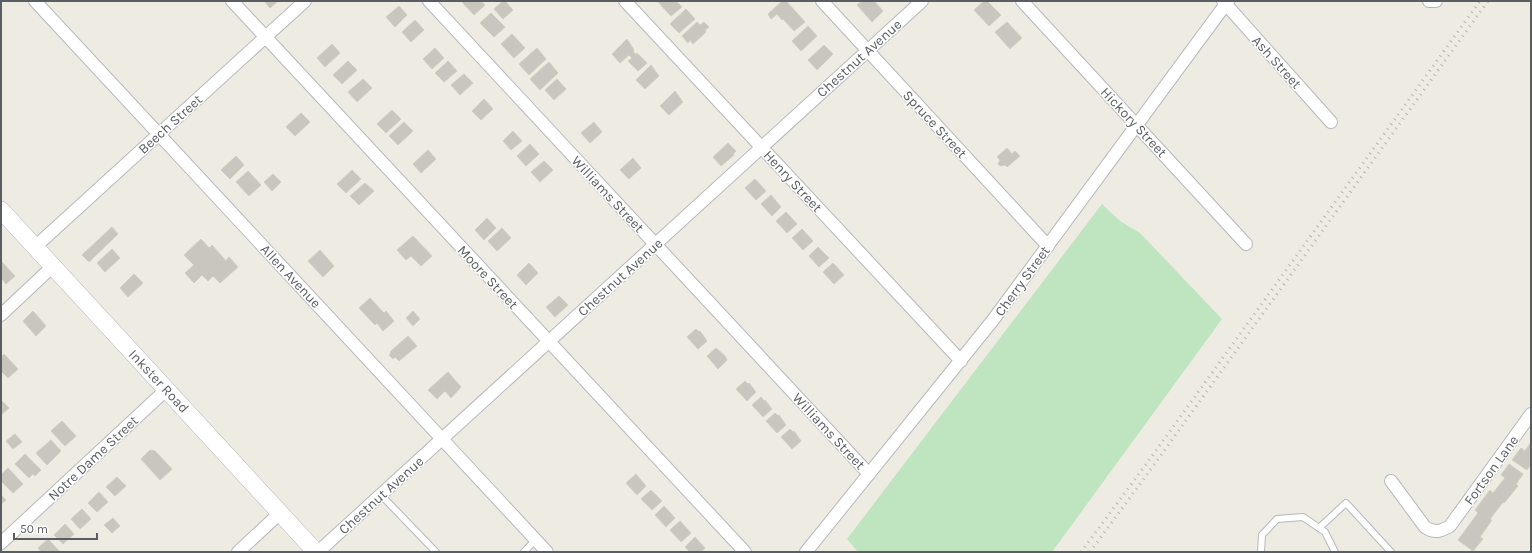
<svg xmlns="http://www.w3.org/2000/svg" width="1532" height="553" viewBox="0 0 1532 553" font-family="Karla,sans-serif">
<rect width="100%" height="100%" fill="#edebe2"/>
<!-- green -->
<polygon fill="#bee5bf" points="1102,204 1120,221 1140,233 1222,319 1052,552 858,552 847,539"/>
<!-- building -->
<g fill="#c8c6bf" stroke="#d2cdc0">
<polygon points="264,1 278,1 270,8"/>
<polygon points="461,1 481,1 485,5 474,15"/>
<polygon points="503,1 505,1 513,10 503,19 494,9"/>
<polygon points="657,1 676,1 682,7 671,16"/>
<polygon points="782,1 786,1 805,22 794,31 783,19 782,20 777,14 771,19 768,14"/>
<polygon points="862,1 874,1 883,11 872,22 857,5"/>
<polygon points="984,1 987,1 1001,15 989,26 974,10"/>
<polygon points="399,6 407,15 395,27 386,17"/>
<polygon points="686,9 695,19 679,33 670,24"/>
<polygon points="491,13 505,27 494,37 480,23"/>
<polygon points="415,20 424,30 411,42 402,32"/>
<polygon points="697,22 700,25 704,22 709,27 705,30 706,32 693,44 690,40 688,43 682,36"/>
<polygon points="1007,22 1022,38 1010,49 995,32"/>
<polygon points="808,26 817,36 801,51 792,41"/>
<polygon points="512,34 525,48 514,58 501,44"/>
<polygon points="627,39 634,50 633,51 636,55 637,53 647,63 638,71 628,61 632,58 629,55 620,63 612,54"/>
<polygon points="332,44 340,53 325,67 317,58"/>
<polygon points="824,45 833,54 817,70 808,60"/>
<polygon points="435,48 444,58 432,69 423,59"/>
<polygon points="537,48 546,59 529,75 519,64"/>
<polygon points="348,61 357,70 342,84 333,75"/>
<polygon points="448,61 457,71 444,82 435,73"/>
<polygon points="549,62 558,73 540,90 530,79"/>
<polygon points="651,65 659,76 645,89 636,80"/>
<polygon points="464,74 473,83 460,95 451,85"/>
<polygon points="363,79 372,88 357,102 348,92"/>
<polygon points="557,79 566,89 554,100 545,90"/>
<polygon points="675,91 683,102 669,115 660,106"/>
<polygon points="484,99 493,109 481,120 472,111"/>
<polygon points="392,110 401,119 386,133 377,124"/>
<polygon points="301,113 310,122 295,136 286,127"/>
<polygon points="404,122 413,131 398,145 389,136"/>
<polygon points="594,122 602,132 590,143 581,133"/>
<polygon points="513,131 522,141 511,150 503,141"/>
<polygon points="728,143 736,151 733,154 734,155 721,166 713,157"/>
<polygon points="530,144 539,154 526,166 517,156"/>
<polygon points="1007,148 1012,154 1015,151 1020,156 1007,167 1005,165 1000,166 998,164 1000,160 997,157"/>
<polygon points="428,150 436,159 421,173 413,164"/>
<polygon points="236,156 244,165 230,179 221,170"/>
<polygon points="633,158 641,168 629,179 620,170"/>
<polygon points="544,161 553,170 540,182 531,172"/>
<polygon points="352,170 361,179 346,193 337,184"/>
<polygon points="248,171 261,185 249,196 236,182"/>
<polygon points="273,174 281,182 272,191 264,182"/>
<polygon points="755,179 766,191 756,200 745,188"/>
<polygon points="365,183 374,191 359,205 350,196"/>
<polygon points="771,195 781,207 772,216 761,204"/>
<polygon points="786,212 797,224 787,233 776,221"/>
<polygon points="487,218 496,228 484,240 475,230"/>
<polygon points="112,227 118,234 89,262 82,255"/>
<polygon points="502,228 511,238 497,251 488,241"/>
<polygon points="802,229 813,241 803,250 792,238"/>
<polygon points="413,236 432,256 421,266 411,256 406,260 397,250"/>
<polygon points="201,239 209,248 212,245 226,261 229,257 238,267 220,283 213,276 208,281 202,275 194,283 185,273 194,265 184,255"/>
<polygon points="818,247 829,258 819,267 809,256"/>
<polygon points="112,249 120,258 105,272 97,263"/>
<polygon points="320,250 334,266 323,277 308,261"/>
<polygon points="1,261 15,276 6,284 2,279 1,280"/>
<polygon points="529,263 538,273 526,285 517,275"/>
<polygon points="833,263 844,275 834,284 823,272"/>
<polygon points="134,274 143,283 128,297 120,288"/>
<polygon points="559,296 568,305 555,317 546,307"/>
<polygon points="370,298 384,313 386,311 394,321 383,331 377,323 375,325 359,308"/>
<polygon points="33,311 46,326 36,336 23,321"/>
<polygon points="413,311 420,319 413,326 406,318"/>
<polygon points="696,329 699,332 700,331 707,341 698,349 687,337"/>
<polygon points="408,336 417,346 399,361 395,357 393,359 389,355 391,353 390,352"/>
<polygon points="716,348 725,356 727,360 718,369 707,356"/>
<polygon points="4,354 18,369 8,378 1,371 1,357"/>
<polygon points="448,372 461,387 451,398 445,391 437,399 428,390"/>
<polygon points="745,381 748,384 749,383 756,392 747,401 736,389"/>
<polygon points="761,397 764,401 765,400 772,409 763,417 752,405"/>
<polygon points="1,400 9,408 1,415"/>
<polygon points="775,413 778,416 779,415 786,425 777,433 766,421"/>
<polygon points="62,421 76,436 65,446 51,431"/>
<polygon points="790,429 793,432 794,431 801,441 792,449 781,437"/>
<polygon points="15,434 22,442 13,449 6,441"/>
<polygon points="51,440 61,451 47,465 36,453"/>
<polygon points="1531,442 1531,464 1527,470 1512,460 1521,448 1525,451"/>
<polygon points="150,450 155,451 172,469 160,480 141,459"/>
<polygon points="25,454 41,470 35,476 33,474 29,478 15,464"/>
<polygon points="1509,464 1523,474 1516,484 1518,486 1504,503 1503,502 1490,519 1492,520 1480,537 1483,539 1473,551 1458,540 1478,513 1475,510 1490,490 1493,493 1505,478 1501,475"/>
<polygon points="8,468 23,484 13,493 1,481 1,475"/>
<polygon points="636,474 646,486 637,495 626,483"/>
<polygon points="117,477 126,486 115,496 106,487"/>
<polygon points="651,490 662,501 652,510 641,499"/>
<polygon points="99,492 108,502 97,512 88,503"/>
<polygon points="1,495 6,500 1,504"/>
<polygon points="664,506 675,518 666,527 655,515"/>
<polygon points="82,509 91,519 80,529 71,519"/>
<polygon points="113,518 120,526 112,533 104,525"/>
<polygon points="680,521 691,533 681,542 670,530"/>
<polygon points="65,524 74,534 63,544 54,535"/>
<polygon points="695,537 705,548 701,552 690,552 685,547"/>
<polygon points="48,539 60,552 41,552 38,548"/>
</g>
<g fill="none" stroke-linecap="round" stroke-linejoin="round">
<!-- service casing -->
<g stroke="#b5b8bc" stroke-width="8">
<g id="service">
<polyline points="381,495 436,552"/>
<polyline points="1319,528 1346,503 1391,552"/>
<polyline points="524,552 536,539"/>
<polyline points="1261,552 1262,535 1277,519 1303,517 1325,532 1335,552"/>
</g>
</g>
<!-- minor casing -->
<g stroke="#b5b8bc" stroke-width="14">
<g id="minor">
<polyline points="35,1 547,552"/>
<polyline points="232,1 745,552"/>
<polyline points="429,1 869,474"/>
<polyline points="625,1 961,361"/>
<polyline points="822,1 1048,246"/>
<polyline points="1022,1 1246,244"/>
<polyline points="1223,1 1331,122"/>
<polyline points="1429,1 1436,1"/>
<polyline points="35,247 305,1"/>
<polyline points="1,315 53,266"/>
<path d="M1391,481l34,46c10,7 16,4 25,-1l81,-112"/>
<polyline points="1,543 167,389"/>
<polyline points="238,552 280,513"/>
<polyline points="318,552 922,1"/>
<polyline points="806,552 993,320 1228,1"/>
</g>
</g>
<!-- secondary casing -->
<g stroke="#b6b9be" stroke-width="18">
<polyline id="secondary" points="1,210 316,552"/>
</g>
<!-- service -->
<use href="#service" stroke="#fff" stroke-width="6"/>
<!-- minor -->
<use href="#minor" stroke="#fff" stroke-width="12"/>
<!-- secondary -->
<use href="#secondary" stroke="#fff" stroke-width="17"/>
<!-- rail -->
<g stroke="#b3b4b4" stroke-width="3" stroke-dasharray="1 5" stroke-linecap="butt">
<polyline points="1081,552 1147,463 1480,1"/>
<polyline points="1090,552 1151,469 1488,1"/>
</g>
</g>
<g text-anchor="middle" stroke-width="3" stroke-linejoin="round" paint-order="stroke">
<!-- street labels -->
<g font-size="14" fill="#5a5e63" stroke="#fff">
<text transform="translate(859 58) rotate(-42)" y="5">Chestnut Avenue</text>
<text transform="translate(1277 62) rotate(48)" y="5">Ash Street</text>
<text transform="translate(1134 122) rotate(47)" y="5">Hickory Street</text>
<text transform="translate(170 124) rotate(-42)" y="5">Beech Street</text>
<text transform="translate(935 124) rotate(47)" y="5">Spruce Street</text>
<text transform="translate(793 181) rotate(47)" y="5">Henry Street</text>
<text transform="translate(608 194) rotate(47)" y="5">Williams Street</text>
<text transform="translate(291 276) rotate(47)" y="5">Allen Avenue</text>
<text transform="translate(488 277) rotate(47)" y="5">Moore Street</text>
<text transform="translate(620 277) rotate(-42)" y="5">Chestnut Avenue</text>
<text transform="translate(1022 281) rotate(-54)" y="5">Cherry Street</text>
<text transform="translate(159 381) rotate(47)" y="5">Inkster Road</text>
<text transform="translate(829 431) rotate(47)" y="5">Williams Street</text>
<text transform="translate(93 458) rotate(-43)" y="5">Notre Dame Street</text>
<text transform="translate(1491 470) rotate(-54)" y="5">Fortson Lane</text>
<text transform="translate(381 495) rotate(-42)" y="5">Chestnut Avenue</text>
</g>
</g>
<!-- border -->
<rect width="1532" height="553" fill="none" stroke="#5a5e63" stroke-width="4"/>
<!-- scale -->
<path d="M14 533v6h83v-6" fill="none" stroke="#5a5e63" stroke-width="2"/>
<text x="20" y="533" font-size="12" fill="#5a5e63" stroke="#ffffff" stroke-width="3" paint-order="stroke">50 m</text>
</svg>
